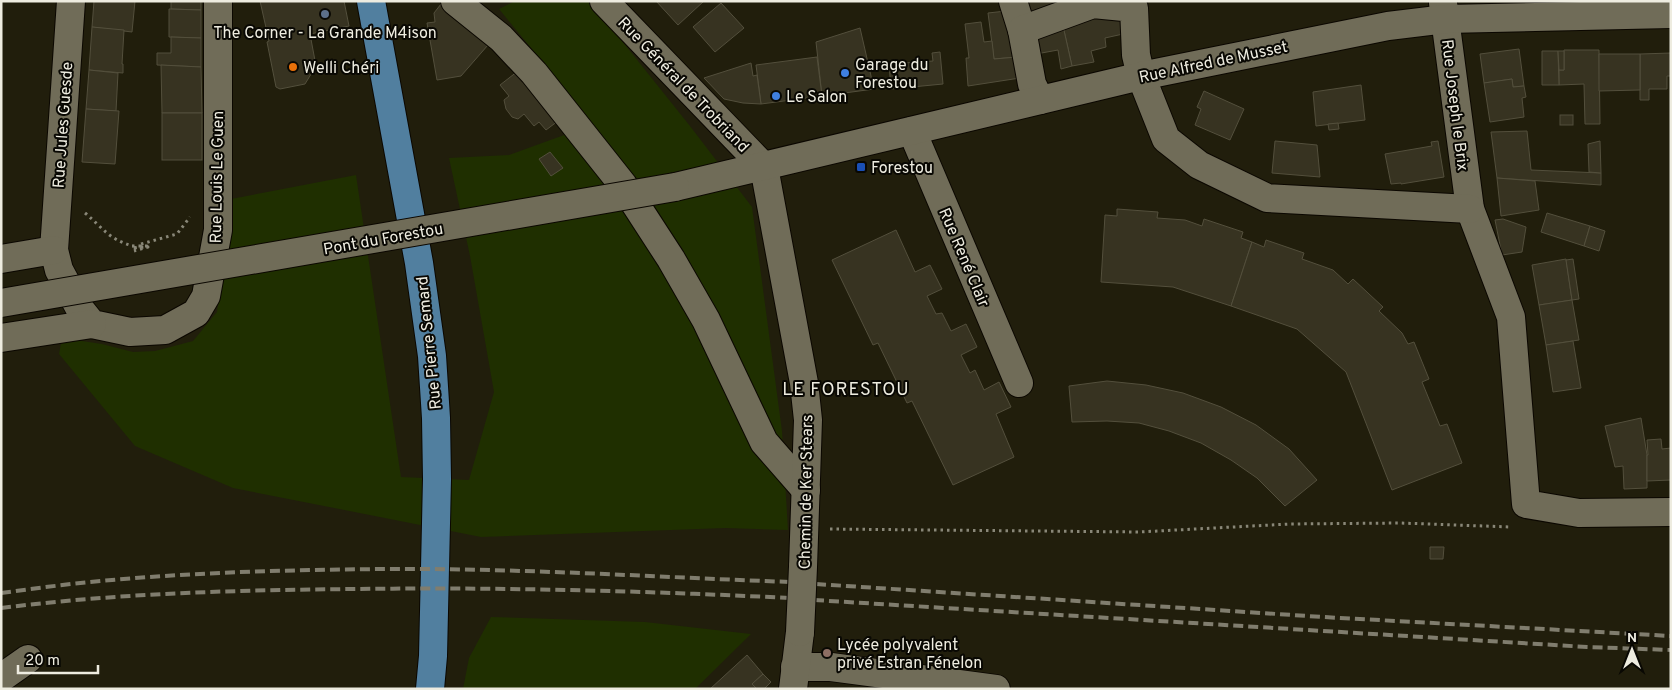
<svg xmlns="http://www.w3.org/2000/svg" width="1672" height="690" viewBox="0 0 1672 690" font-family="Overpass,sans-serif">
<rect width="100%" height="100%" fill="#211e0c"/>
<!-- green -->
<g fill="#1f2f00">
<polygon points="515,1 590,1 690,126 752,207 782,431 788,530 725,528 481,537 233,488 135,446 59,354 62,338 102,344 133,352 155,351 193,341 217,312 231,199 356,175 401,477 469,480 494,392 470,256 449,158 509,155 567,134 587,116 499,9"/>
<polygon points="491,617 645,622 751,634 695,689 463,689 469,658"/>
</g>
<!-- building -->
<g fill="#373321" stroke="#534f3c">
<polygon points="94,1 135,1 132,32 92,27"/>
<polygon points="171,1 201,1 201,10 171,9"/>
<polygon points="260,1 344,1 349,26 310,34 316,66 305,84 280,89 276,87 267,42 269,41"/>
<polygon points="656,1 704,1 678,25"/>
<polygon points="1020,1 1054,1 1056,10 1025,21"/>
<polygon points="721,3 744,28 715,52 693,27"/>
<polygon points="441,4 488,45 461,76 437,80 427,23 435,22 434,13"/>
<polygon points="169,9 201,10 201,38 169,37"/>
<polygon points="1006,11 1017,57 994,59 988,13"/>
<polygon points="1122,11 1123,34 1105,38 1106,47 1091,51 1094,62 1072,66 1063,26"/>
<polygon points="981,22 984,42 992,41 994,59 1017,57 1020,78 968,86 966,58 969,58 965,24"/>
<polygon points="1063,26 1072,66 1061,69 1058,50 1036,54 1032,33"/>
<polygon points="92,27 124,30 122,64 123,64 123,73 89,70"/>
<polygon points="860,28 874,89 822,96 816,42"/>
<polygon points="171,37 201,38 201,67 157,65 157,53 171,53"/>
<polygon points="1519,49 1524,86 1513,87 1512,79 1484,83 1480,54"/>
<polygon points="1564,50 1599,50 1600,124 1585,124 1584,84 1559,85 1559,70 1564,70"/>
<polygon points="1542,51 1558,51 1559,85 1542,85"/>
<polygon points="1558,51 1564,51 1564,70 1559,70"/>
<polygon points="940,52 943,84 891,89 889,64 933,61 932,53"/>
<polygon points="1671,53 1671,76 1667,76 1667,89 1649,89 1649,100 1640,100 1640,54"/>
<polygon points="1599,54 1640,54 1640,90 1599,91"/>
<polygon points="817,57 822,96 761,104 756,65"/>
<polygon points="751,63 753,76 757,75 761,104 743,103 724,99 704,78"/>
<polygon points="161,65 201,67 202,113 162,113"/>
<polygon points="89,70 118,73 116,111 86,109"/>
<polygon points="518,71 558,121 546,130 539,122 534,126 524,114 518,119 512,117 506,109 504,100 509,96 500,85"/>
<polygon points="1512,79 1513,87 1524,86 1526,97 1522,98 1524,117 1490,122 1484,83"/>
<polygon points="1361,85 1365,120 1316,126 1313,92"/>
<polygon points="1204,91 1244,109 1230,140 1195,125 1201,109 1197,107"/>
<polygon points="86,109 119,111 115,164 82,162"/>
<rect x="162" y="113" width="40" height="47"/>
<rect x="1560" y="115" width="13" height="10"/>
<polygon points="1338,123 1339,129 1329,130 1328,124"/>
<polygon points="1527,131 1531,170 1601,173 1601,185 1497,178 1491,132"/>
<polygon points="1275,141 1317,145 1320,177 1272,173"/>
<polygon points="1438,141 1444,177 1401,184 1401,183 1391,184 1385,154 1432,146 1431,142"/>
<polygon points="1600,141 1601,173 1589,172 1588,144"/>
<polygon points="550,152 563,168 551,176 539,159"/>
<polygon points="1497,178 1535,181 1539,210 1501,216"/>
<polygon points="1117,209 1158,212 1157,218 1185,220 1202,226 1204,219 1243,232 1241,238 1252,242 1231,306 1173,287 1101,282 1105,215 1117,216"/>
<polygon points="1547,213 1590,226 1584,246 1541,232"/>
<polygon points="1503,219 1526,227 1522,252 1502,255 1495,220"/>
<polygon points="1590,226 1605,231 1599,251 1584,246"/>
<polygon points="896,230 915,272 930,265 942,289 927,296 936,314 942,313 951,331 966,324 977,347 961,355 970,373 975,370 984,390 999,382 1011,407 996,414 1014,457 953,485 912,401 907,403 878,343 873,345 832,260"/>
<polygon points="1266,240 1304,253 1302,259 1333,270 1348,284 1353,279 1383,307 1379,311 1402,333 1408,344 1414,342 1429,379 1422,382 1440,426 1447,424 1462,463 1392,490 1346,372 1297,329 1231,306 1252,242 1264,247"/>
<polygon points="1566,259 1572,300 1539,305 1532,265"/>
<polygon points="1573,259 1579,299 1572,300 1566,260"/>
<polygon points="1572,300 1579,340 1546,345 1539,305"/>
<polygon points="1573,341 1581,388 1553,392 1546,345"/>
<polygon points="1107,381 1146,385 1183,393 1221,407 1256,425 1289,449 1317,480 1285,506 1257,478 1231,460 1201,443 1169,431 1139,423 1107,421 1072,422 1069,386"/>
<polygon points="1641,418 1647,455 1647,488 1624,489 1623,466 1615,467 1605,426"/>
<polygon points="1661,439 1662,449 1671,448 1671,480 1647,481 1647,455 1648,455 1647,440"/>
<polygon points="1430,547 1444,547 1443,559 1430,559"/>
<polygon points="747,655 763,674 752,684 757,689 710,689"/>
<polygon points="763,674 771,682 764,689 757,689 752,684"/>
</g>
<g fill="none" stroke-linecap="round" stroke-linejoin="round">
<!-- minor casing -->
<g stroke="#0b0700" stroke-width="30">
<g id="minor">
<polyline points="71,1 54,250 59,270 80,309 92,324 130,332 165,330 196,313 206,296 218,230 218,1"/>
<polyline points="455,1 501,38 534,73 623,185 671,259 706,320 764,442 806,490"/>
<polyline points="604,1 764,167"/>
<polyline points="1013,1 1022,30"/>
<polyline points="1443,3 1470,209 1511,317 1526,504 1579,513 1671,512"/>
<polyline points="1040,100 1032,84 1022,30 1093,4 1134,8 1136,55 1141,76 1166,139 1199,165 1267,198 1470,209"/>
<polyline points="912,131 1019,383"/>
<polyline points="764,167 804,383 808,420 803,567"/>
<polyline points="675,187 1141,76 1388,26 1446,19 1671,14"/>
<polyline points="1,259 54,250"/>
<polyline points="1,338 92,324"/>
<polyline points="795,667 831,667 996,689"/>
<polyline points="1,678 28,659"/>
<polyline points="793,689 800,632"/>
</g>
</g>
<!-- major casing -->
<g stroke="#0b0700" stroke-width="30">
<polyline id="major" points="371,1 419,263 432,356 436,418 437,479 433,656 430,689"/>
</g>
<!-- path -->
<g stroke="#898778" stroke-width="3" stroke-dasharray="2.5 4" stroke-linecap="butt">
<path d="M85,213c18,15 23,26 48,33"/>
<polyline points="141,244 177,234 190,217"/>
<polyline points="132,246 147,246 132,248 148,247 134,251"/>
<polyline points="830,529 1139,532 1290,524 1400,523 1511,527"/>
</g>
<!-- minor -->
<use href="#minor" stroke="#706c58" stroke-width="28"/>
<!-- major -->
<use href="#major" stroke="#517f9f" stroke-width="28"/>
<!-- rail -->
<g stroke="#807d6e" stroke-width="4" stroke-dasharray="10 5" stroke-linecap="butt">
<polyline points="816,584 1323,617 1671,636"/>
<path d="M1,593c37,-5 74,-10 111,-13 89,-8 179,-10 269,-11 137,-1 273,8 409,13"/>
<polyline points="814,600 1587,647 1671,650"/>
<path d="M1,608c119,-15 237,-18 357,-19 144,-2 288,2 432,9"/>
</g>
<!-- minor-bridge casing -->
<g stroke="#0b0700" stroke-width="30" stroke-linecap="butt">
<g id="minor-bridge">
<polyline points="1,303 675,187"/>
<polyline points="800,632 803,567"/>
</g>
</g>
<!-- minor-bridge -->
<use href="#minor-bridge" stroke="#706c58" stroke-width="28"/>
</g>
<!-- markers -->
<circle fill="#5c6f8a" stroke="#090803" stroke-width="2" cx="325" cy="14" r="5"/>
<circle fill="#e8710a" stroke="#090803" stroke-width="2" cx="293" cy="67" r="5"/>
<g fill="#3f7fe0" stroke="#090803" stroke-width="2">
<circle cx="845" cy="73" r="5"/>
<circle cx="776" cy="96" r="5"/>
</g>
<rect fill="#1a4fb4" stroke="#090803" stroke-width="2" x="856" y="162" width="10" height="10" rx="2.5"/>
<circle fill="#8d6e63" stroke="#090803" stroke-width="2" cx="827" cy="653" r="5"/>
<g text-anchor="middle" stroke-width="4" stroke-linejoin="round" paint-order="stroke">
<!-- poi labels -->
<g font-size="16" fill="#eeece0" stroke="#090803" text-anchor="start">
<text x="325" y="38" text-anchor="middle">The Corner - La Grande M4ison</text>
<text x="855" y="70">Garage du<tspan x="855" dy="18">Forestou</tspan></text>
<text x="303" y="73">Welli Chéri</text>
<text x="786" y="102">Le Salon</text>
<text x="871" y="173">Forestou</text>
<text x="837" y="650">Lycée polyvalent<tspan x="837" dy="18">privé Estran Fénelon</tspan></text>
</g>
<!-- street labels -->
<g font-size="16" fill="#eeece0" stroke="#090803">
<text transform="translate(1213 61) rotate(-12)" y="6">Rue Alfred de Musset</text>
<text transform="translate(684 84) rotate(46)" y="6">Rue Général de Trobriand</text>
<text transform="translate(1456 105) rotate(83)" y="6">Rue Joseph le Brix</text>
<text transform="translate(62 125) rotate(-86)" y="6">Rue Jules Guesde</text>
<text transform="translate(216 177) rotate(-89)" y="6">Rue Louis Le Guen</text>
<text transform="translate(383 238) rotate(-10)" y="6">Pont du Forestou</text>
<text transform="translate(965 257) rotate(67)" y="6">Rue René Clair</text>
<text transform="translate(428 343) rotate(-96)" y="6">Rue Pierre Semard</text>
<text transform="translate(805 492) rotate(-89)" y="6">Chemin de Ker Stears</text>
</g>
<!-- neighbourhood labels -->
<g font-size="18" letter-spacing="1" fill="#eeece0" stroke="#090803">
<text x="846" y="395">LE FORESTOU</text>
</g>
</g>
<!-- border -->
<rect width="1672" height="690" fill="none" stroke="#eeece0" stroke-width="5"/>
<!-- north arrow -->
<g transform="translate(1632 650)" stroke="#090803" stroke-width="4" paint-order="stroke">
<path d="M0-4L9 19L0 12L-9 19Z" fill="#eeece0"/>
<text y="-8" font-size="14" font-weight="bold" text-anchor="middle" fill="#eeece0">N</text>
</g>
<!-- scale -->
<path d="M18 665v8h80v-8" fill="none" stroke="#eeece0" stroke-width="2.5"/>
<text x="25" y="665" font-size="15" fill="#eeece0" stroke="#090803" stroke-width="4" paint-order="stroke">20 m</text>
</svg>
